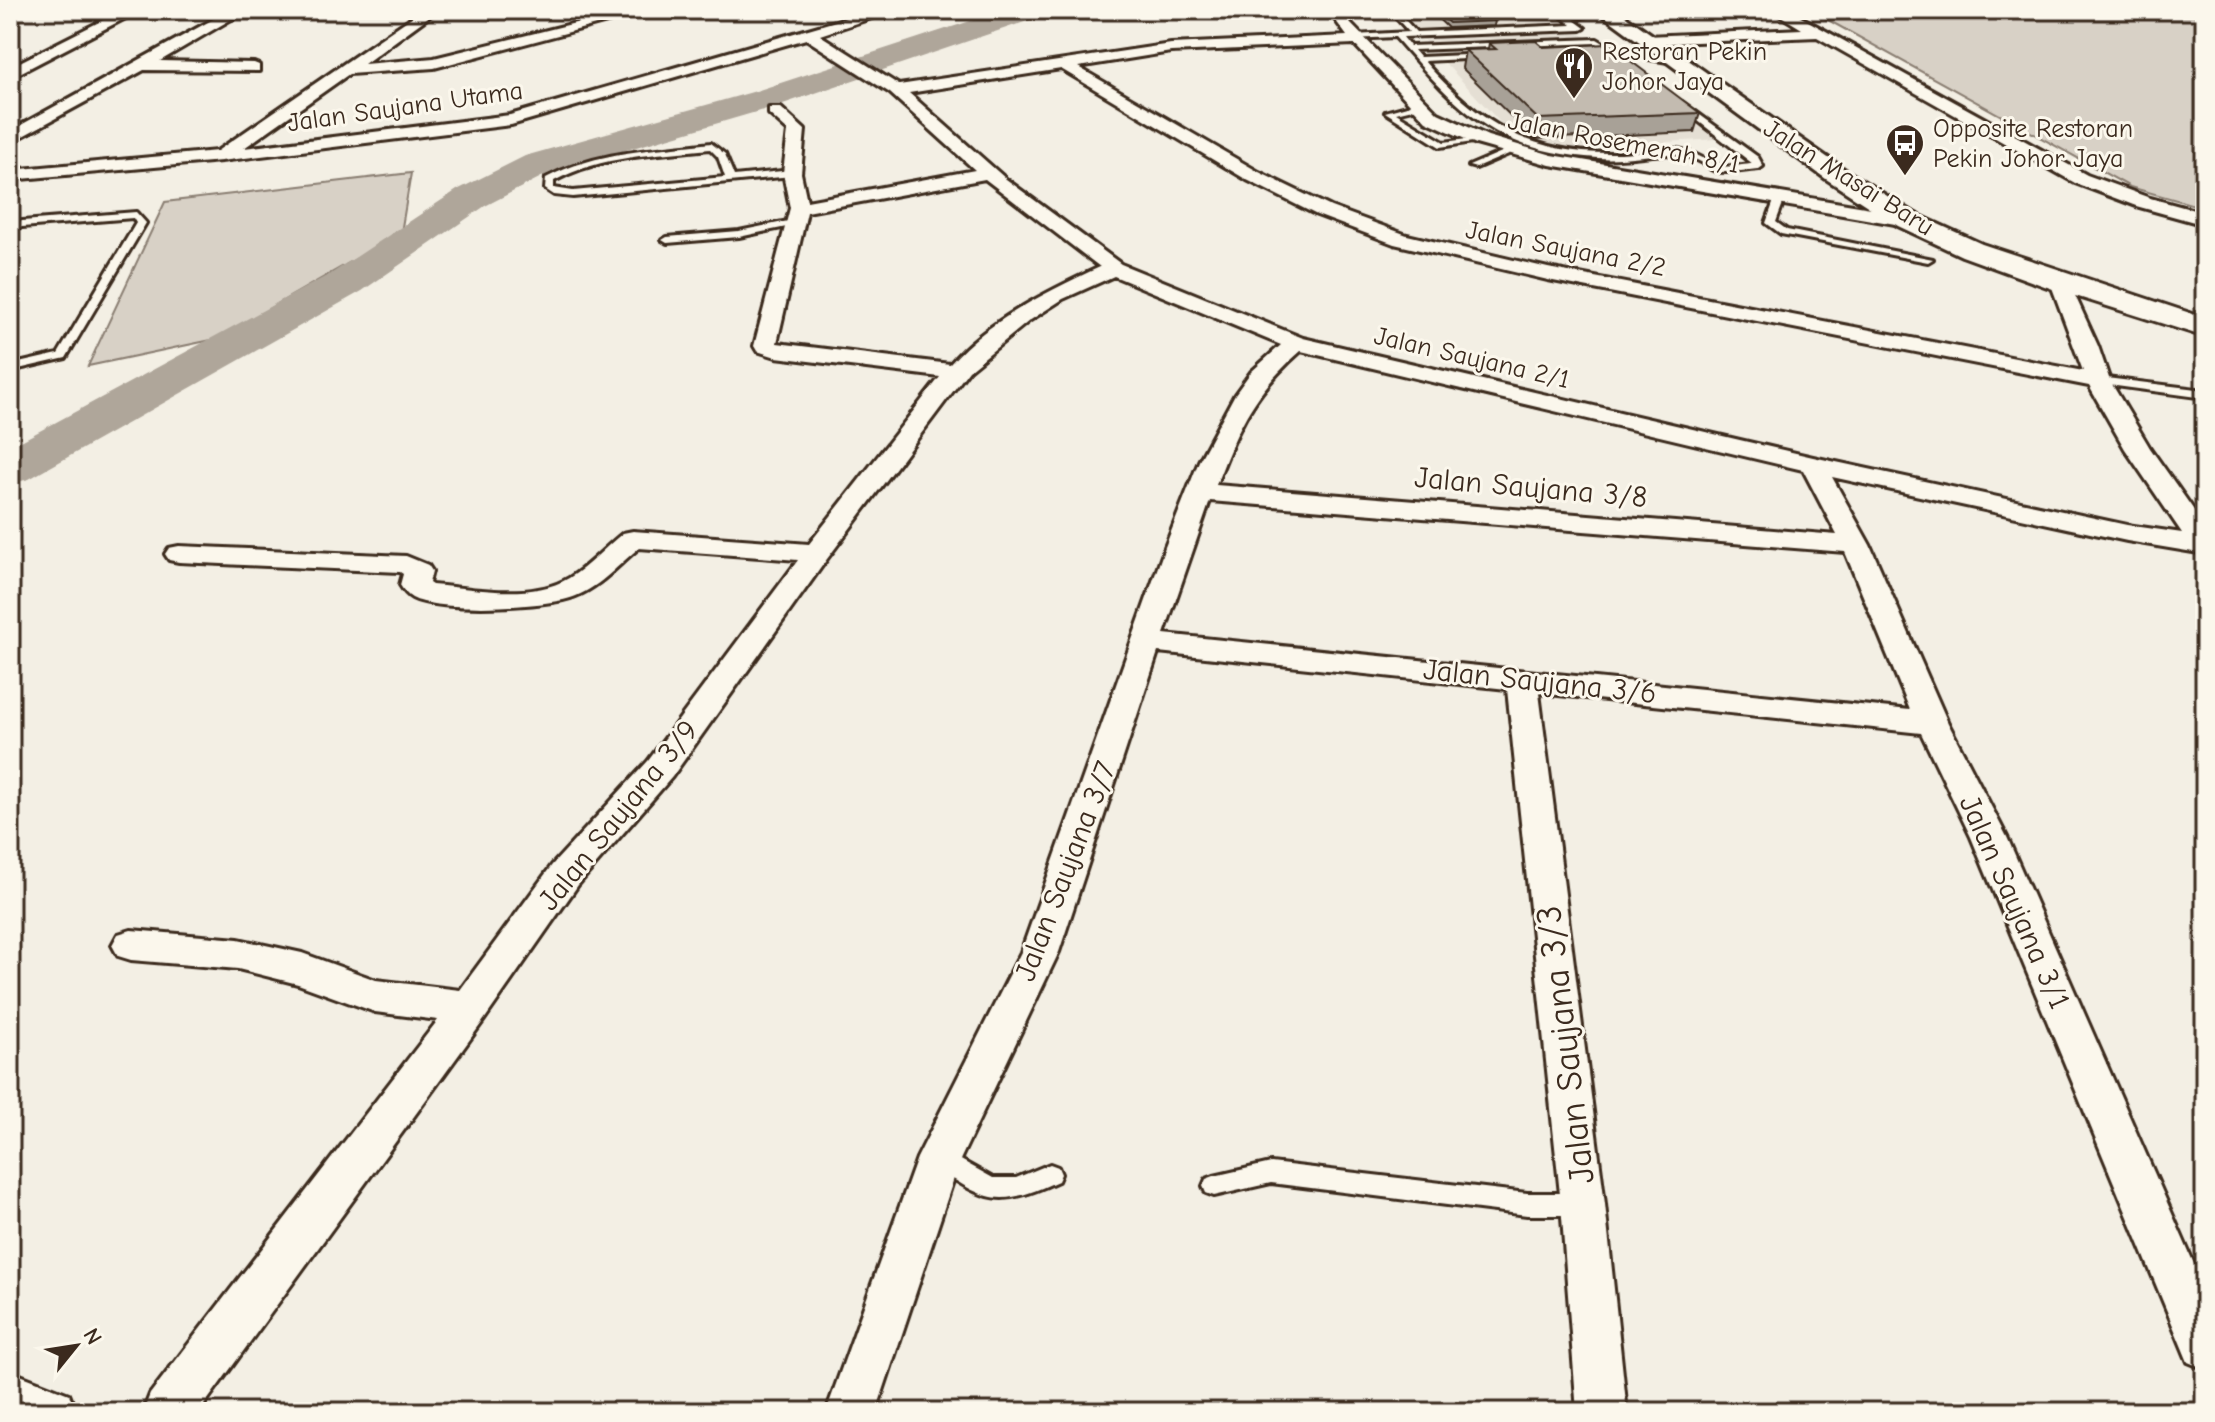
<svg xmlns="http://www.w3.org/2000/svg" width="2215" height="1422" viewBox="0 0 2215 1422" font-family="'Comic Neue',sans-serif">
<rect width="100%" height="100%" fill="#f3efe4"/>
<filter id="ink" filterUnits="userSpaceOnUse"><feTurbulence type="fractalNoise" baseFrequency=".0125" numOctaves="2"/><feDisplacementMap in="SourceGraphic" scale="16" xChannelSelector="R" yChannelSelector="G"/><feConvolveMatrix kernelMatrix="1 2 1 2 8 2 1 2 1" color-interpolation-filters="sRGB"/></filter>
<g filter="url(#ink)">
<!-- built -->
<polygon fill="#e5dfd4" points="1396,10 1550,10 1719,139 1559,148 1510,133"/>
<!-- green -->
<g fill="#d8d1c6" stroke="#8a7e72" stroke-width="2">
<polygon points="1810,10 2205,10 2205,208 2130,187"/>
<polygon points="411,173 401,233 216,339 88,366 165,202"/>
</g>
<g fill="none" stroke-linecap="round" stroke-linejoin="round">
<!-- river -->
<polygon fill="#afa69a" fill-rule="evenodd" points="1004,10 1046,10 1042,16 780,105 551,172 485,206 362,291 29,479 10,484 10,447 332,273 457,190 525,156 756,91"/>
<!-- lane casing -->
<g stroke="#3b2a1e" stroke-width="6">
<g id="lane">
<path d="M1389,10h7l20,22 156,-7 -19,-15h7l10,7 24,-7 -7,6 -13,4 11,8 -4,2 -178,7 7,9 187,-7 15,9 65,11 -3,4 -67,-11 -10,-9 -183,7 6,7 68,-3 -3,4 -61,3c54,61 102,92 186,92 22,1 45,-6 67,-4 16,2 26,10 40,16 9,4 26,-1 36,-1l-74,-58 3,-4 76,55 5,9 -4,3c-13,1 -31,5 -43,2 -6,-1 -10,-6 -15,-9 -9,-5 -20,-7 -30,-8 -24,0 -48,6 -73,4 -104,-6 -139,-48 -203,-121l-44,2 3,-4 55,-3z"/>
<polygon points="1418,103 1421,107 1396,113 1444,142 1482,137 1486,140 1440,147 1385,112"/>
<path d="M711,143l14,11 9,22 58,-6 4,3 -4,3 -219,21 -19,-2 -9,-6 1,-11c51,-27 108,-28 165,-35zM710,149l8,8 7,20 -152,14 -19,-3v-7c48,-26 102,-26 156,-32z"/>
<polygon points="1511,148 1518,150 1476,168 1469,166"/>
<polygon points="1780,195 1785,198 1776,222 1787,230 1933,259 1928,262 1781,234 1766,223 1775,198"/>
<polygon points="136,212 146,223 66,358 10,371 10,365 58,354 136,223 133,218 10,228 10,222"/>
<polygon points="793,220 796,221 796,225 739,237 667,243 662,240 667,237 739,231"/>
<polygon points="2098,377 2205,390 2205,398 2094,383 2092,381"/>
<path d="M941,1149l52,29h23l34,-14 8,3 3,7 -3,7c-61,28 -71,20 -125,-15l-3,-7 3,-7z"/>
<polygon points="1271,1163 1527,1193 1581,1193 1589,1197 1592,1204 1589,1211 1581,1215 1527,1215 1271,1183 1214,1196 1206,1193 1203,1186 1206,1179 1214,1176"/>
</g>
</g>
<!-- street casing -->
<g stroke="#3b2a1e" stroke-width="6">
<g id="street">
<polygon points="123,10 141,10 10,78 10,67"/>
<polygon points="230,10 247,10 160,61 254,63 259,65 259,71 144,70 10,143 10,131"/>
<path d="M422,10h16l-74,54 70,-6 194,-48h24l-218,58 -85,6 -105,74 266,-33 364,-105h22l-76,25 79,50 272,-41 176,-8 -19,-26h14l7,12 89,91 50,23 64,19 355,59 10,6 -10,6 -357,-61 -74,-21 -50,-23 -72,-77 -183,8 -93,15 181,105 72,35 76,28 141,33 535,103 -33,-89 3,-4h14l31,68 12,35 40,67 55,78v28l-78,-13 -295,-64 38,68 78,178 59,114 198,452v80l-17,-7 -217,-525 -50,-104 -382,-40 66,511 22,208h-50l-16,-208 -54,-515 -349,-37 -99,300 -99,208 -84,252h-50l91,-254 104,-206 144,-405 34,-86 36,-67 16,-22 30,-27 -167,-69 -51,23 -34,22 -60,49 -142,189 -155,218 -94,108 -94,135 -285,392h-56l7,-18 288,-374 -63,-8 -77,-28 -60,-15 -107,-9 -13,-4 -6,-11 6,-11 13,-4 107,9 64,14 74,27 84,10 92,-125 96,-104 150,-201 -159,-12c-20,16 -38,38 -63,48 -27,12 -139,16 -164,2 -5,-3 -9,-8 -12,-13l3,-11 -3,-2 -221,-10 -10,-2 -4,-6 4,-6 10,-2 227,10 22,9 4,6 -3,12 3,2c42,3 98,16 137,-7 20,-12 36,-31 54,-45l10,-2 176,13 131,-167 -164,-20 -19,-6 -3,-5 36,-138 -7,-35 5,-42 -19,-17v-6h12l24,22 -4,43 6,28 168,-31 -85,-77 -84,-54 -295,86 -290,36 -211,19v-10l207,-19zM1061,69l186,111 70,35 77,29 154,36 541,106 36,63 57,84 -55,-8 -314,-68 -510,-119 -182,-74 -115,-85 -97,-86zM985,179l115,88c-50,23 -115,55 -150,97l-173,-21 30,-131zM1301,351l502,119 34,65 -621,-50c22,-58 37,-92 85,-134zM1210,501l635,51 65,158 -746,-76z"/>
<polygon points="535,10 594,10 600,14 593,18 542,14"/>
<polygon points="1771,10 1788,10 2087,175 2150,198 2205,213 2205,225 2136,206 2075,183 1817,37 1647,44 1640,40 1647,36 1802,29"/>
<polygon points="10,1371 69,1394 76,1412 10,1412"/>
</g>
</g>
<!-- primary casing -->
<g stroke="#3b2a1e" stroke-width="6">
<polygon id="primary" points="1596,10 1617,10 1844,169 1916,214 1982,244 2205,318 2205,337 2050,288 1962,256 1898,226 1826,179"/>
</g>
<!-- lane -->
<use href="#lane" fill="#fbf7ec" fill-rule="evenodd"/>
<!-- street -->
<use href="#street" fill="#fbf7ec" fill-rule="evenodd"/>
<!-- primary -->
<use href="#primary" fill="#fbf7ec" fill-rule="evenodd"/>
</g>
<!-- wall -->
<g fill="#a8a197" stroke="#3b2a1e" stroke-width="2">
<polygon points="1429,10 1482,10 1495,21 1494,26 1448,28"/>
<polygon points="1489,43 1543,47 1700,113 1694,132 1534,139 1462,68 1465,50 1488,49"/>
</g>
<!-- building -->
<g fill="#c3bbb0" stroke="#3b2a1e" stroke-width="2">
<polygon points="1435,10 1482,10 1495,21 1449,23"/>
<polygon points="1536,41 1543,47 1608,44 1700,113 1538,119 1465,50 1496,49 1489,43"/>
</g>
</g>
<!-- icons -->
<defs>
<g id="restaurant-pin" transform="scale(2)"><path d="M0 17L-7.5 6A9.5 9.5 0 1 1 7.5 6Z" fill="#3b2a1e" stroke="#fbf7ec"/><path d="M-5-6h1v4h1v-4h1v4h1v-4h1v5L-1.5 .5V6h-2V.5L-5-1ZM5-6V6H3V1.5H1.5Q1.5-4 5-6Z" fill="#fff"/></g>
<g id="bus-pin" transform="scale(2)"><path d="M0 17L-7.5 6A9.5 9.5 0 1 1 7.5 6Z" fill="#3b2a1e" stroke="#fbf7ec"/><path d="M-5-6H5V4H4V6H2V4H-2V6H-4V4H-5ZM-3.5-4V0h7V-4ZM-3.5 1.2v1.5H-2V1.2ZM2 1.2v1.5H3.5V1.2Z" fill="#fff"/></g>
</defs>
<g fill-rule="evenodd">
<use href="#restaurant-pin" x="1574" y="66"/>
<use href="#bus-pin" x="1905" y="143"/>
</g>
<g text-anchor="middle" stroke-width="6" stroke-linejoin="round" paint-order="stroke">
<!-- far-poi labels -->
<g font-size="26" fill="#3b2a1e" stroke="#fbf7ec" text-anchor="start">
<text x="1602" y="60">Restoran Pekin<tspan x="1602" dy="30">Johor Jaya</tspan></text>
<text x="1933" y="137">Opposite Restoran<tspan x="1933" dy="30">Pekin Johor Jaya</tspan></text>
</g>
<!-- far-street labels -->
<g font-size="26" fill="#3b2a1e" stroke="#fbf7ec">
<text transform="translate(405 106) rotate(-8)" y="9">Jalan Saujana Utama</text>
<text transform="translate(1624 142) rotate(11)" y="9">Jalan Rosemerah 8/1</text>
<text transform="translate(1849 177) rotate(32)" y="9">Jalan Masai Baru</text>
<text transform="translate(1566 248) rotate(11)" y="9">Jalan Saujana 2/2</text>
<text transform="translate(1472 357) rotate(13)" y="9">Jalan Saujana 2/1</text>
</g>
<!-- street labels -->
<g font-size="30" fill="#3b2a1e" stroke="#fbf7ec">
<text transform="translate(1531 487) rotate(5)" y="10">Jalan Saujana 3/8</text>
<text transform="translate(1540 681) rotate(6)" y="10">Jalan Saujana 3/6</text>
<text transform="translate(618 815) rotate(-51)" y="10">Jalan Saujana 3/9</text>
<text transform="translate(1065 871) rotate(-69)" y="10">Jalan Saujana 3/7</text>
<text transform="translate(2015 902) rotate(66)" y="10">Jalan Saujana 3/1</text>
</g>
<!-- near-street labels -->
<g font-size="36" fill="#3b2a1e" stroke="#fbf7ec">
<text transform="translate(1564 1045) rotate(-97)" y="13">Jalan Saujana 3/3</text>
</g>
</g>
<!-- margin -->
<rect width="2215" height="1422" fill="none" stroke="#fbf7ec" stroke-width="40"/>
<rect x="20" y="20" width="2175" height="1382" fill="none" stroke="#3b2a1e" stroke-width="3" filter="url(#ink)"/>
<!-- north arrow -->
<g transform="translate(76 1346) rotate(60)" stroke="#fbf7ec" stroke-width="6" paint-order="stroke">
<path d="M0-6L14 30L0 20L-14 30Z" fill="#3b2a1e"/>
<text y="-12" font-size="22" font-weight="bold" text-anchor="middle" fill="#3b2a1e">N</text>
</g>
</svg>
